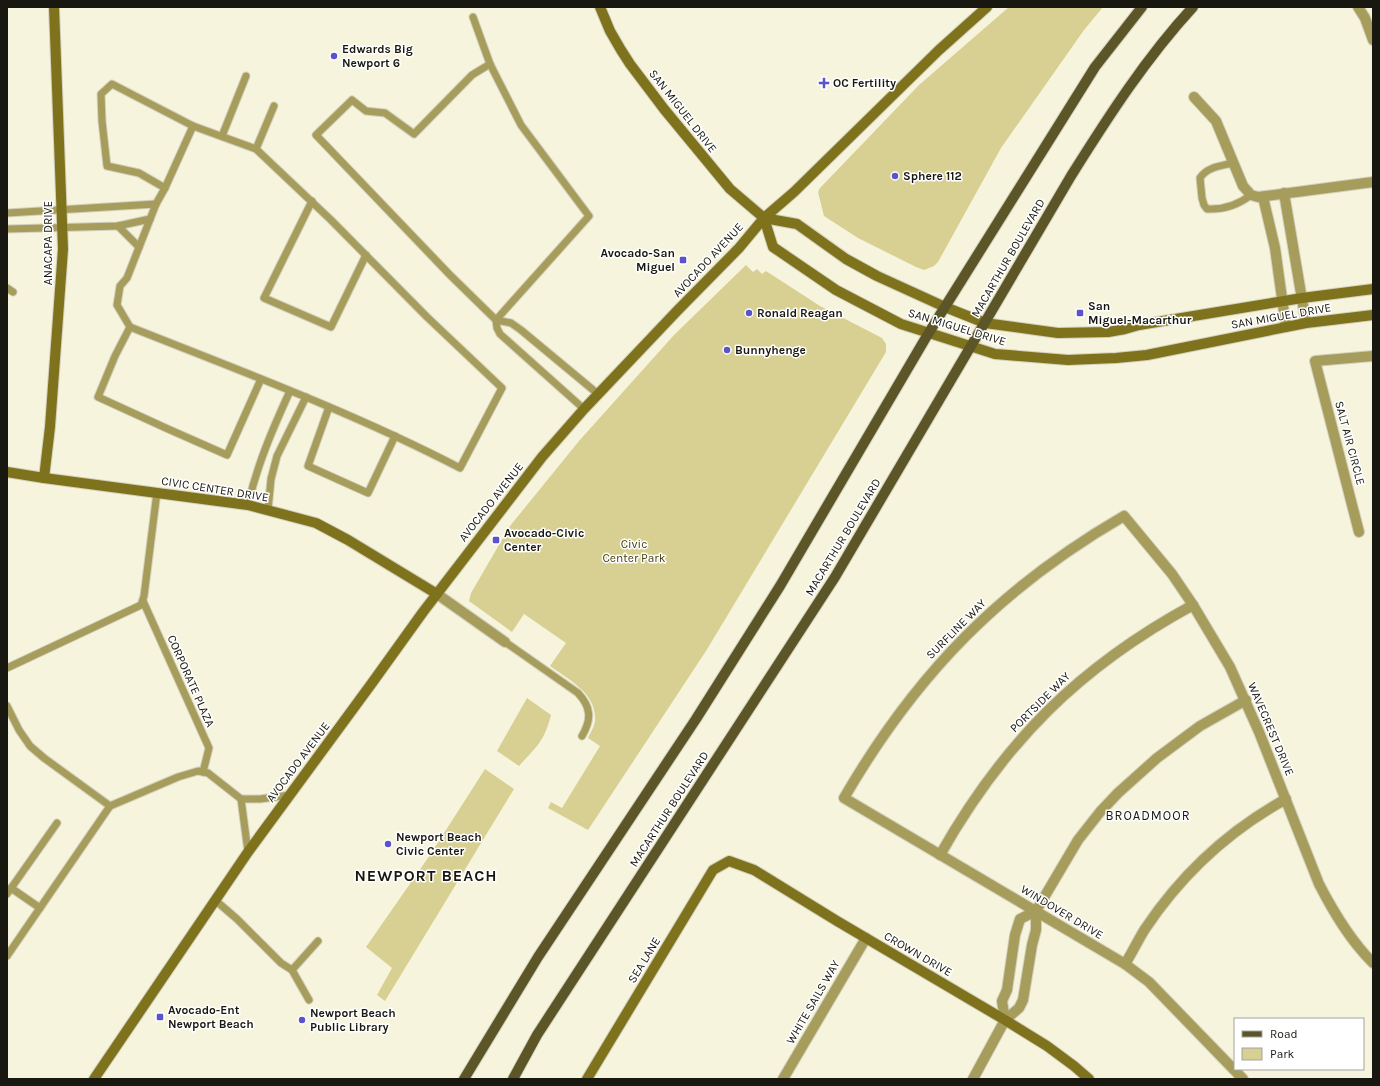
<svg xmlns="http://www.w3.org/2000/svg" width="1380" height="1086" viewBox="0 0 1380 1086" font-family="Karla,sans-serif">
<rect width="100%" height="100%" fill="#f7f4de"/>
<!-- green -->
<g fill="#d8cf92">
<polygon points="1009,7 1103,7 1084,30 1001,148 938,262 934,266 924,270 916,267 858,238 824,216 818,192 820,188 919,85"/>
<path d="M746,265l7,7 4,-3 5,5 4,-3 54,35 62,32 4,6v8l-180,299 -118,179 -40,-22 3,-6 11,6 38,-62 -12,-8c2,-5 6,-10 7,-17 2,-28 -26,-41 -45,-55l16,-23 -42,-29 -12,18 -43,-31 2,-8 39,-67 69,-85 95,-106z"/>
<path d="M527,698l24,17c-7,27 -14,31 -32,51l-22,-15z"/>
<polygon points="485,769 514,789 385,1001 377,995 392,968 366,947 430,855"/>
</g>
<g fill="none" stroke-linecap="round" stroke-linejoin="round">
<!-- lane casing -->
<g stroke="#d3d1bd" stroke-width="9">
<g id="lane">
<polyline points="473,17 490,64 521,125 589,216 496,320 497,328 500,334 584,409"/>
<polyline points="490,64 472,75 414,134 385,113 366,111 352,100 316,135 450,275 496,320 511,323 521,330 598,394"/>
<path d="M193,126l63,23 75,71 96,97 75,71 -42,80c-106,-55 -219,-97 -330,-141l-13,-22 3,-19 7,-8 29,-74 9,-16z"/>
<polyline points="222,136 246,76"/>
<polyline points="256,149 274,106"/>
<path d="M1233,163c-12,3 -26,4 -33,15l2,20 2,7 3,4c18,1 31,-4 44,-14"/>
<polyline points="165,188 139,173 107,166 102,121 101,94 112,84 193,126"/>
<polyline points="312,201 264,298 331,327 366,255"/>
<polyline points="7,213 156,204"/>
<polyline points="118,226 139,247"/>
<polyline points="7,229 118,226 150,219"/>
<polyline points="7,288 13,292"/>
<polyline points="130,327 115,356 98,397 168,429 227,455 261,379"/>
<polyline points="329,407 308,466 368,493 395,436"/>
<path d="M248,505c9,-40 25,-77 42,-114"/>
<polyline points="268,510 271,479 277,456 306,397"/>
<polyline points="143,601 209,748 203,772"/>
<path d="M505,642l73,51c13,14 14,26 4,43"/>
<polyline points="7,668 141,605 144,596 157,492"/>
<polyline points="7,706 19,730 30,746 44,758 110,806 178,777 198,771 208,773 241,799 248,852"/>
<polyline points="241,799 260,799 290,795"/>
<polyline points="11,888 40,908"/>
<polyline points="7,894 57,823"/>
<polyline points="215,900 237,919 281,963 292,970 309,1000"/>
<polyline points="7,956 110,806"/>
<polyline points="292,970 318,941"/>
</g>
</g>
<!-- street casing -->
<g stroke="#d3d1bd" stroke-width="12">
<g id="street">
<polyline points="1358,7 1365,18 1373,40"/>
<polyline points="1194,97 1216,121 1243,186 1251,195 1258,197 1373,182"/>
<polyline points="1284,193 1306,323"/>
<polyline points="1263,197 1275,248 1286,327"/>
<polyline points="1359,532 1315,361 1373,356"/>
<polyline points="437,594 505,642"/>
<path d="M940,855c64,-113 139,-188 253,-250"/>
<path d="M1125,964c7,-11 13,-24 20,-35 36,-54 83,-98 141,-130"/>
<polyline points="1005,1020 1002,1001 1007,990 1015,935 1020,919 1036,911"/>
<polyline points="783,1079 866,938"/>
<polyline points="973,1079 1005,1020 1019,1008 1023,1000 1032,945 1036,930 1036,911 1078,840 1100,812 1118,793 1157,758 1200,726 1246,700"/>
<path d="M1243,1079l-94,-97 -24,-18 -281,-166c72,-124 156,-210 280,-282l48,58 21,31 37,62 29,65 60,152c15,29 31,56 54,79"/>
</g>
</g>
<!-- secondary casing -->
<g stroke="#d3d1bd" stroke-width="12">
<g id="secondary">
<polyline points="600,7 610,31 621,50 630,64 664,109 730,189 764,218 773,247 836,290 901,324 995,354 1068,360 1116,358 1147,355 1306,323 1373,315"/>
<polyline points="764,218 797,224 846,259 877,276 945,307 985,323 1058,333 1108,332 1125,329 1139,325 1302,298 1373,289"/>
<polyline points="7,472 44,478 248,505 316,523 348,540 437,594"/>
<polyline points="44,478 50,427 63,249 54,7"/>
<polyline points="94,1079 248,852 372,683 423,612 542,457 584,409 677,311 739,248 764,218 794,192 939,50 987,7"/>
<polyline points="587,1079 713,870 729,861 754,870 837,921 1005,1020 1047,1046 1074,1066 1089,1079"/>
</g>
</g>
<!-- primary casing -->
<g stroke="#d3d1bd" stroke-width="12">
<g id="primary">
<polyline points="464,1079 538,957 696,719 780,586 928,334 1095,67 1142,7"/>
<path d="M513,1079l24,-44 298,-458 236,-401c37,-59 75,-118 122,-169"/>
</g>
</g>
<!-- lane -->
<use href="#lane" stroke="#a69d5d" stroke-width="7"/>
<!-- street -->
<use href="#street" stroke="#a69d5d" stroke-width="10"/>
<!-- secondary -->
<use href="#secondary" stroke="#7f721d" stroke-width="10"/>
<!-- primary -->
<use href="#primary" stroke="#5c5528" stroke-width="10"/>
</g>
<!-- markers -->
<g fill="#5a53cb" stroke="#fff" stroke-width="1.5">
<circle cx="334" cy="56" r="4"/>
<path d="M822 77h4v4h4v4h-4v4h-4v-4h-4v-4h4z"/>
<circle cx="895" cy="176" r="4"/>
<rect x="679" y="256" width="8" height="8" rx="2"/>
<circle cx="749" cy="313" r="4"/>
<rect x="1076" y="309" width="8" height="8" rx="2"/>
<circle cx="727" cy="350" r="4"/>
<rect x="492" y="536" width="8" height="8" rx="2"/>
<circle cx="388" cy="844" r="4"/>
<rect x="156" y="1013" width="8" height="8" rx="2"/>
<circle cx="302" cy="1020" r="4"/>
</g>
<g text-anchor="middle" stroke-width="3" stroke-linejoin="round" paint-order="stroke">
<!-- poi labels -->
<g font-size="12" font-weight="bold" fill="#191810" stroke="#fff" text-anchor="start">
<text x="342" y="53">Edwards Big<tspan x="342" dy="14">Newport 6</tspan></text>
<text x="833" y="87">OC Fertility</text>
<text x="903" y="180">Sphere 112</text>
<text x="675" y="257" text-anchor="end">Avocado-San<tspan x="675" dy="14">Miguel</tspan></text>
<text x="1088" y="310">San<tspan x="1088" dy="14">Miguel-Macarthur</tspan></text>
<text x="757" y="317">Ronald Reagan</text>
<text x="735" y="354">Bunnyhenge</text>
<text x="504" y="537">Avocado-Civic<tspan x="504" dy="14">Center</tspan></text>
<text x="396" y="841">Newport Beach<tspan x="396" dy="14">Civic Center</tspan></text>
<text x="168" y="1014">Avocado-Ent<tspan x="168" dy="14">Newport Beach</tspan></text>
<text x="310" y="1017">Newport Beach<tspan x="310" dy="14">Public Library</tspan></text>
</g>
<!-- street labels -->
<g font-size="12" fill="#191810" stroke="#fff">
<text transform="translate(683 111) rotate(52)" y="4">SAN MIGUEL DRIVE</text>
<text transform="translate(48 243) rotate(-90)" y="4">ANACAPA DRIVE</text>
<text transform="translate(1008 258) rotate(-60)" y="4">MACARTHUR BOULEVARD</text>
<text transform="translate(708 260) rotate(-47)" y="4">AVOCADO AVENUE</text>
<text transform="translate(1281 316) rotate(-10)" y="4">SAN MIGUEL DRIVE</text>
<text transform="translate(957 327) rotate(17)" y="4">SAN MIGUEL DRIVE</text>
<text transform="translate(1350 443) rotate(75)" y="4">SALT AIR CIRCLE</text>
<text transform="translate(215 489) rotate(9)" y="4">CIVIC CENTER DRIVE</text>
<text transform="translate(491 502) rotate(-52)" y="4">AVOCADO AVENUE</text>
<text transform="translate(843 537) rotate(-59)" y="4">MACARTHUR BOULEVARD</text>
<text transform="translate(956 629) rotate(-45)" y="4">SURFLINE WAY</text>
<text transform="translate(191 681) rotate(66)" y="4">CORPORATE PLAZA</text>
<text transform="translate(1040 702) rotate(-45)" y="4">PORTSIDE WAY</text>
<text transform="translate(1271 729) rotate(67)" y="4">WAVECREST DRIVE</text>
<text transform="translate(298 762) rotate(-53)" y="4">AVOCADO AVENUE</text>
<text transform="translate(669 809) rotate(-57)" y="4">MACARTHUR BOULEVARD</text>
<text transform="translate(1062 912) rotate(31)" y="4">WINDOVER DRIVE</text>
<text transform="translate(918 954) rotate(30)" y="4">CROWN DRIVE</text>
<text transform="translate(644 960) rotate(-59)" y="4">SEA LANE</text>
<text transform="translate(813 1002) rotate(-60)" y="4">WHITE SAILS WAY</text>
</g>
<!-- park labels -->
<g font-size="12" fill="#464012" stroke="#fff">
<text x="634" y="548">Civic<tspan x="634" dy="14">Center Park</tspan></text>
</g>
<!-- neighbourhood labels -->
<g font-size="13" letter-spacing="1" fill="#191810" stroke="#fff">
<text x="1148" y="820">BROADMOOR</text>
</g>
<!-- district labels -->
<g font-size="16" font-weight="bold" letter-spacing="1" fill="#191810" stroke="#fff">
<text x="426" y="881">NEWPORT BEACH</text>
</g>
</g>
<!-- border -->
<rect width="1380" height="1086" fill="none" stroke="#191810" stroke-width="16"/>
<!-- legend -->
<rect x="1234" y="1018" width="130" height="52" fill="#ffffff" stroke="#a3a39f"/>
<rect x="1242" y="1031" width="20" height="6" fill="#5c5528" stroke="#a3a39f"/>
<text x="1270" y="1038" font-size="12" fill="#191810">Road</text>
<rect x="1242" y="1048" width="20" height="12" fill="#d8cf92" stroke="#a3a39f"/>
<text x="1270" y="1058" font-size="12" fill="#191810">Park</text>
</svg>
